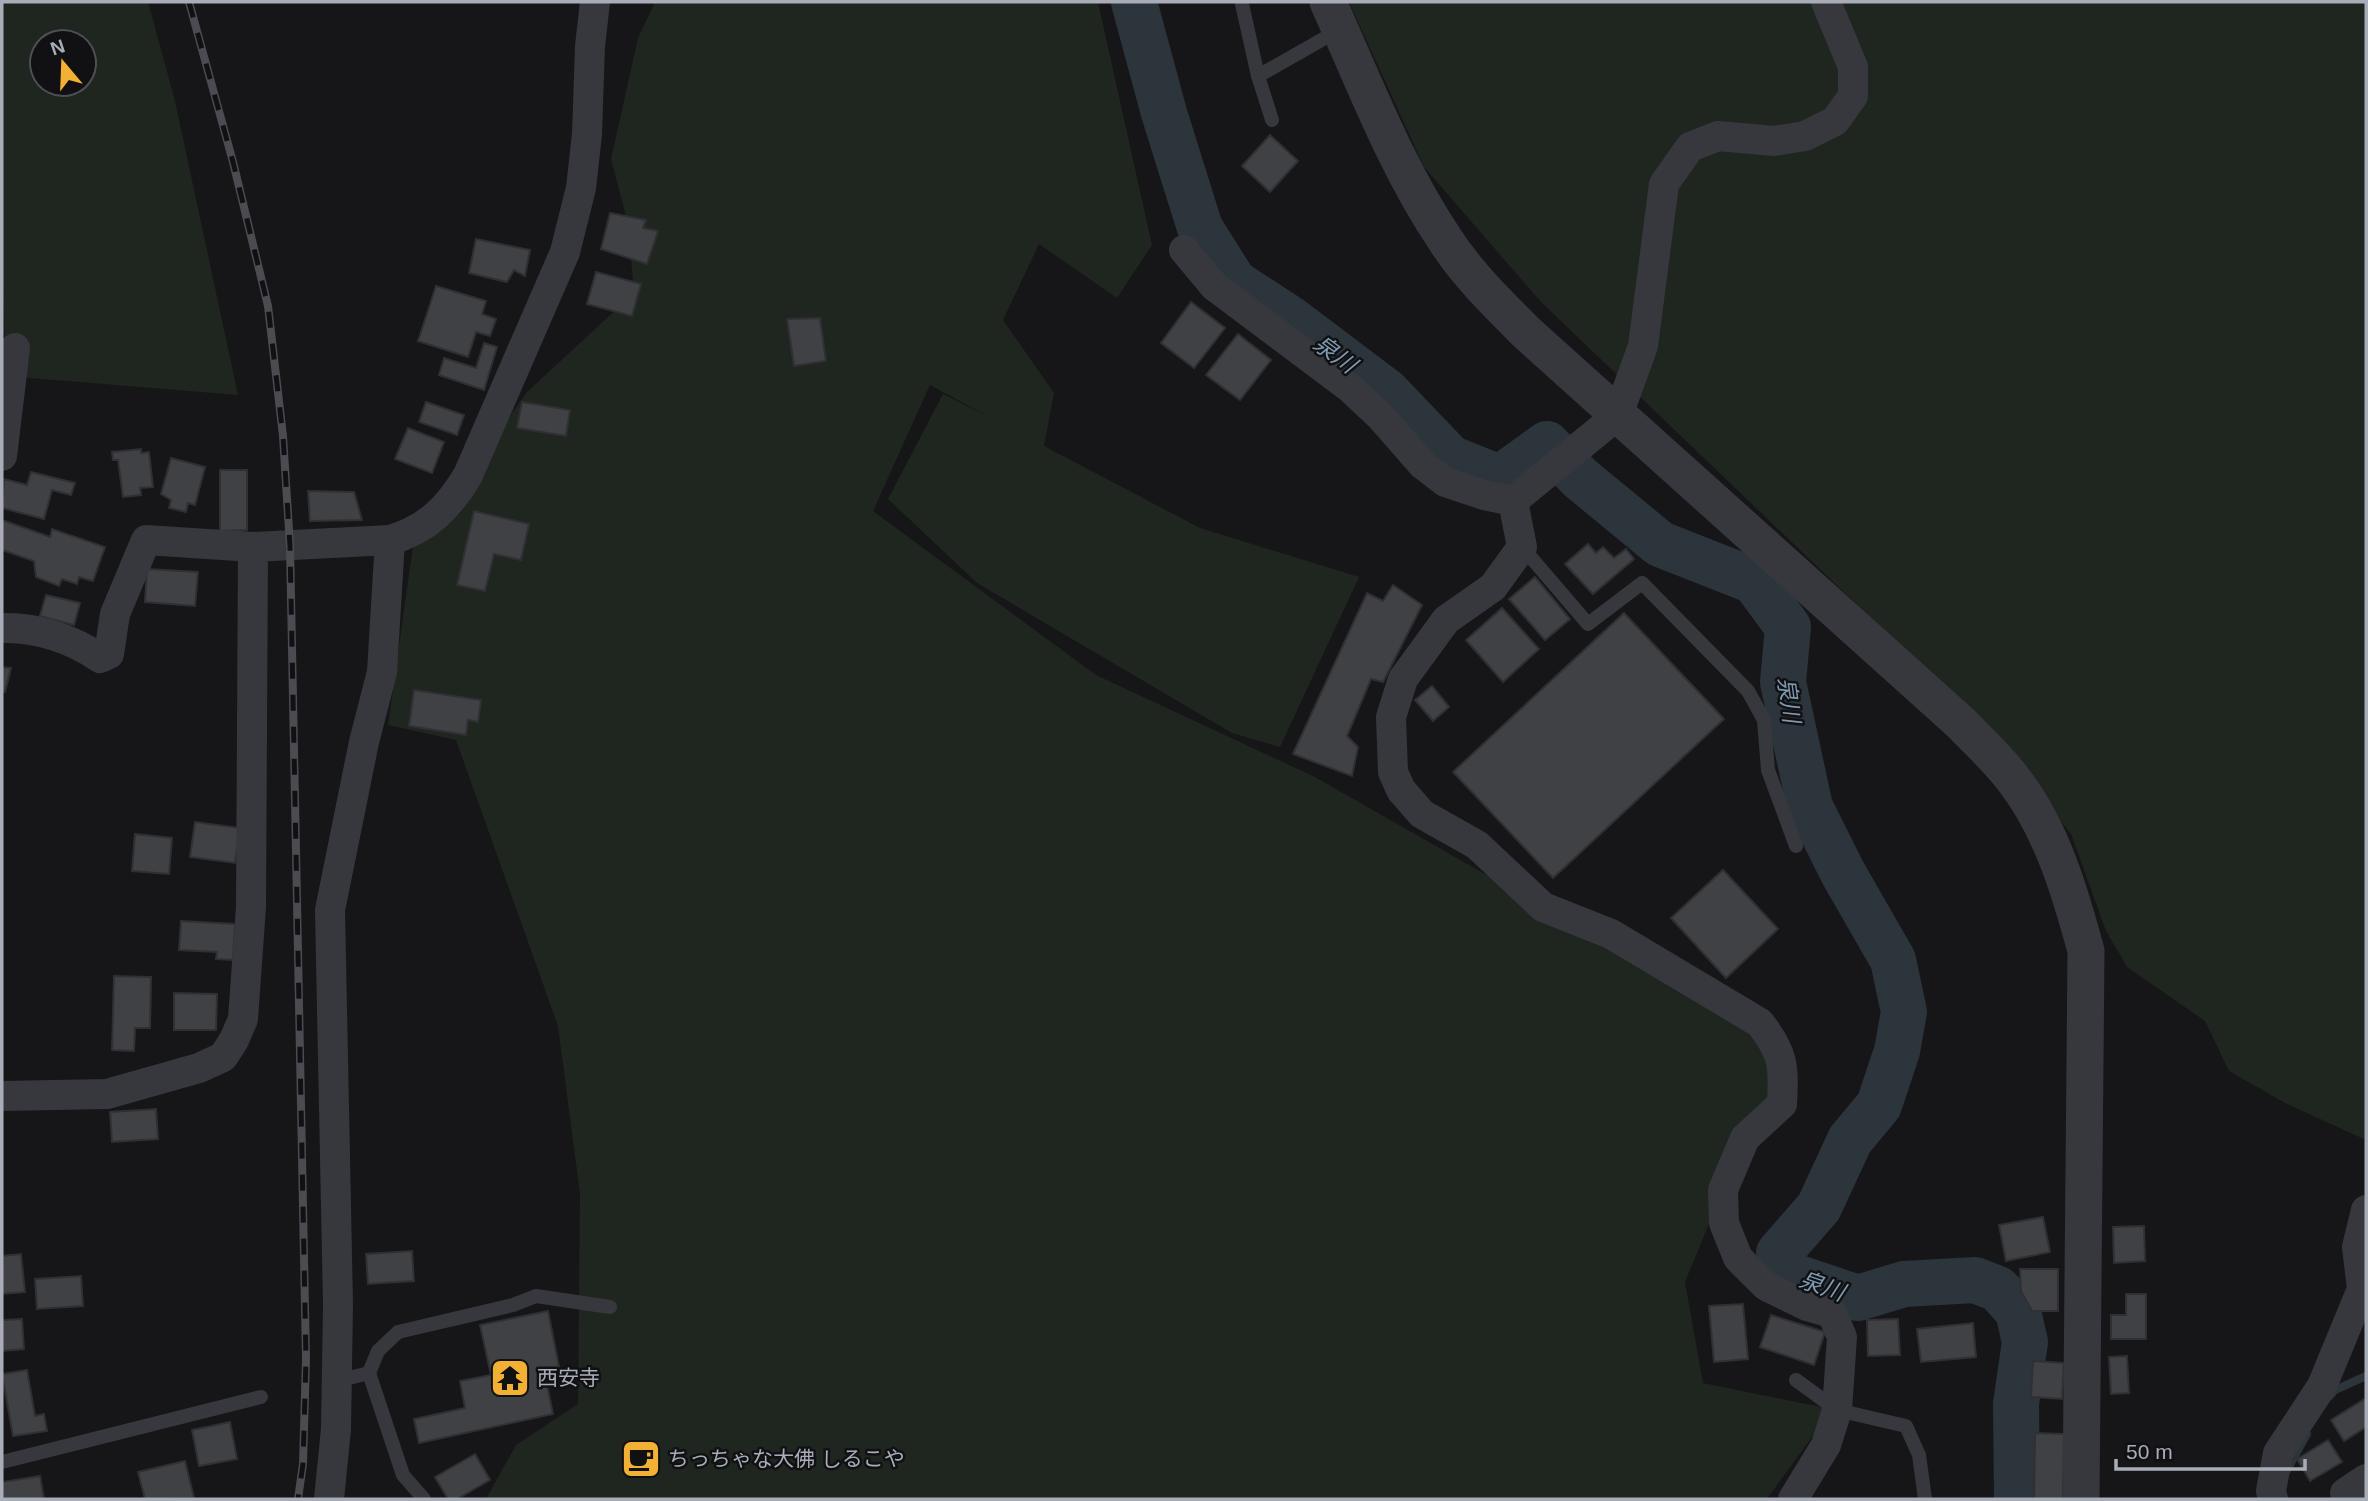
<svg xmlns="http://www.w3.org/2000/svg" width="2368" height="1501" viewBox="0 0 2368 1501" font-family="Arial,'Noto Sans JP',sans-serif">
<rect width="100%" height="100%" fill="#161618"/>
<!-- green -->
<g fill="#1e261f" fill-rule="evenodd">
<path d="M2,2h146l27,99 63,294 -232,-19 -4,-122zM42,42h42v42h-42z"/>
<polygon points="655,2 1098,2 1152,245 1117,298 1039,244 1003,320 1054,393 1044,446 1200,528 1359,577 1280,747 1232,733 977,583 888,499 943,394 989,417 930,385 873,511 1096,675 1315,777 1770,1037 1782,1104 1723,1190 1685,1282 1703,1383 1821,1407 1828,1415 1767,1499 486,1499 516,1445 578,1404 580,1194 558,1026 456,740 388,725 415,531 470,473 527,392 634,293 628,224 611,159 638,38"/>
<polygon points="1349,2 2366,2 2366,1140 2285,1103 2229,1071 2205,1021 2127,967 2106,931 2071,834 1991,733 1541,302 1424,167"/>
</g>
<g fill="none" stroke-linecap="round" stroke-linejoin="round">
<!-- stream -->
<g stroke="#2c353c" stroke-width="8">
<polyline points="2330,1396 2335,1390 2366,1376"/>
<polyline points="2286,1472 2307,1434"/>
</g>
<!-- river -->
<polyline stroke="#2c353c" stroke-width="46" points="1134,2 1164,113 1200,228 1234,282 1292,320 1386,391 1450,458 1500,478 1547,444 1580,478 1660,544 1754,581 1788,627 1783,682 1810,807 1843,873 1893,960 1904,1012 1897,1051 1879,1105 1850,1140 1819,1207 1779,1253 1787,1274 1858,1298 1904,1284 1975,1280 1998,1289 2018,1311 2025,1342 2016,1404 2017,1499"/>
</g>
<!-- building -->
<g fill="#404145" stroke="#303034" stroke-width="2">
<polygon points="1270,135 1298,161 1270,192 1242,166"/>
<polygon points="610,213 646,220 643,228 658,231 647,264 601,249"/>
<polygon points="476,239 530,250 525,276 514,270 507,282 469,273"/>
<polygon points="596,272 641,284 632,316 587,304"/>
<polygon points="436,286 486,301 482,314 496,319 490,336 476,332 468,357 418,341"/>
<polygon points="1191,302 1225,328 1194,368 1161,343"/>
<polygon points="820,318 826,361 794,366 787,319"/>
<polygon points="1238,334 1271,360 1240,400 1206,375"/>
<polygon points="484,343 497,347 484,390 439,375 444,358 476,368"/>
<polygon points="426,402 464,415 457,435 419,422"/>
<polygon points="522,402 570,410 566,436 517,428"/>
<polygon points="408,428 444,442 432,473 395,459"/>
<polygon points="141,449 141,453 149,452 153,487 140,488 141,495 123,497 118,460 113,460 112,452"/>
<polygon points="171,458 205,467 195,505 188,503 186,512 169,508 171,500 161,494"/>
<polygon points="220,470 247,470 247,530 220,531"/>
<polygon points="31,472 75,483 71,495 52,490 44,519 2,508 4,479 27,485"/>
<polygon points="308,491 354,492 362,520 310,521"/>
<polygon points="474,511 529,524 521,560 494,554 485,591 457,585"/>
<polygon points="2,520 50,537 52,529 105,547 93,581 79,577 77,584 62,579 59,586 36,577 34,561 2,550"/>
<polygon points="1588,544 1596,553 1603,547 1614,558 1626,549 1634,559 1593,594 1565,564"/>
<polygon points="147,569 198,572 195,606 145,602"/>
<polygon points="1535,577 1570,619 1545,640 1509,599"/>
<polygon points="1393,585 1422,605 1383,682 1371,679 1347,736 1358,747 1352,776 1293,754 1367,593 1383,601"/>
<polygon points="46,595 80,603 74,625 40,616"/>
<polygon points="1502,608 1539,649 1503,682 1466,640"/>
<polygon points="1624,613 1724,719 1553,878 1453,772"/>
<polygon points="2,667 11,668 5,692 2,691"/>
<polygon points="1432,686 1449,707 1433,721 1415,700"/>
<polygon points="414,690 481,700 478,722 468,720 466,735 409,726"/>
<polygon points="195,822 240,828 235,863 190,857"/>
<polygon points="135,834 172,838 169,874 132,871"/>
<polygon points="1723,870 1778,929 1726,978 1671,918"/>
<polygon points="181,921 235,924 233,960 216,959 217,952 179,950"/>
<polygon points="114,976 151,977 150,1028 135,1028 134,1051 112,1050"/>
<polygon points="174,993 217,994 216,1030 174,1030"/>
<polygon points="156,1109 158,1139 112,1142 110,1112"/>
<polygon points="2043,1217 2050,1252 2006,1261 1999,1225"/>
<polygon points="2144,1226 2145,1261 2114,1263 2113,1227"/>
<polygon points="412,1251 414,1281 368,1284 366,1254"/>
<polygon points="21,1254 25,1292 2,1294 2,1256"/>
<polygon points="2020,1269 2058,1269 2058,1311 2032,1311 2021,1291"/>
<polygon points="81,1276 83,1306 37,1309 35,1279"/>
<polygon points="2126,1294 2146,1294 2146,1339 2111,1339 2111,1315 2126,1315"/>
<polygon points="1743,1304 1748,1359 1714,1362 1709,1306"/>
<polygon points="548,1311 560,1372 545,1375 553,1414 419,1443 414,1419 465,1408 460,1381 491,1375 480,1325"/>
<polygon points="1771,1315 1825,1332 1814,1365 1760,1347"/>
<polygon points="22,1319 24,1349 2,1351 2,1320"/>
<polygon points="1898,1319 1900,1355 1868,1356 1867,1320"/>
<polygon points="1973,1323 1976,1357 1921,1362 1917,1329"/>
<polygon points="2127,1356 2129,1393 2111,1394 2109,1357"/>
<polygon points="2033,1361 2064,1363 2062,1399 2031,1397"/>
<polygon points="27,1370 35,1416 44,1414 47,1431 13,1436 2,1374"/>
<polygon points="2366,1398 2366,1427 2344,1441 2331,1420"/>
<polygon points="230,1422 237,1459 199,1466 192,1430"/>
<polygon points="2035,1433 2064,1434 2063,1499 2034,1499"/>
<polygon points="2328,1440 2342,1462 2310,1481 2297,1459"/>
<polygon points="635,1447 653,1454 647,1471 629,1465"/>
<polygon points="475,1454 490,1480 457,1499 448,1499 435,1477"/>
<polygon points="185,1461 194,1498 145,1499 138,1472"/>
<polygon points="40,1476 44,1499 2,1499 2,1482"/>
</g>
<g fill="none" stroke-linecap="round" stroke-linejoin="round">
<!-- service -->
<g stroke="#37383d" stroke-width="14">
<polyline points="1242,4 1258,76 1272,120"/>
<polyline points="1258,76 1339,30"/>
<polyline points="1522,547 1588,624 1642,583 1748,691 1764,720 1768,770 1796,846"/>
<polyline points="369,1373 403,1475 424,1499"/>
<polyline points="1796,1380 1837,1410 1906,1426 1919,1455 1925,1499"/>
<polyline points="337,1381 369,1373 378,1351 398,1332 513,1305 536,1296 610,1307"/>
<polyline points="2,1462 261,1397"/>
</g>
<!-- minor -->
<g stroke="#37383d" stroke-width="30">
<polyline points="1184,250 1214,286 1350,388 1381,417 1423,465 1445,482 1484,495 1513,501"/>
<polyline points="2,456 15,348"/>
<path d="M1513,501l9,46 -29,40 -47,33 -43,59 -12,38 2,55 8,18 21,24 55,31 66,62 68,27 149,89c24,31 24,43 22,81l-37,34 -22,52 1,33 14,35 28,28 41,20 25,7 10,24 -5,73 -11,35 -33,54"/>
<polyline points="1513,501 1618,415 1643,346 1664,184 1690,147 1718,136 1774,141 1805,136 1835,121 1853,96 1853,67 1826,2"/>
<path d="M2,628c35,-1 70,11 98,30l9,-4 6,-40 31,-74 107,7"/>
<path d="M2,1096l105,-2 92,-26 24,-11 11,-17 9,-21 8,-112 2,-360 137,-7c38,-11 59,-33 78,-65l97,-223 16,-64 6,-54 3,-88 5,-44"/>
<polyline points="2345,1493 2366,1479"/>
<polyline points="329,1499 336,1429 338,1305 330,910 364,742 382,672 390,540"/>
<polyline points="2273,1499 2271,1491 2278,1453 2322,1386 2362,1289 2357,1247 2366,1210"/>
</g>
<!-- tertiary -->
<path stroke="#37383d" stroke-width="37" d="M1328,2c36,80 68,165 118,239 22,34 52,63 81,92l435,391c17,18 36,35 51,55 39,50 57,113 73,172l-5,548"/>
<!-- rail casing -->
<g stroke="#4a4c52" stroke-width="8">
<polyline id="rail" points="189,2 233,162 268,306 283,436 290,546 306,1359 303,1464 298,1499"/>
</g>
<!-- rail -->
<use href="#rail" stroke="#111113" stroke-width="5" stroke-dasharray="16" stroke-linecap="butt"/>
</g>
<!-- icons -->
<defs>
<g id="temple-square" transform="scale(2.0125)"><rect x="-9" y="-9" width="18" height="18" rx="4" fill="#f2b134" stroke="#111113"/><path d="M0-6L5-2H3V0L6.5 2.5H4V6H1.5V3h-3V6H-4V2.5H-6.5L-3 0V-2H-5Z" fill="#111"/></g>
<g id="cafe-square" transform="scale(2.0125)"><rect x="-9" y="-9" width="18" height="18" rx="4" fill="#f2b134" stroke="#111113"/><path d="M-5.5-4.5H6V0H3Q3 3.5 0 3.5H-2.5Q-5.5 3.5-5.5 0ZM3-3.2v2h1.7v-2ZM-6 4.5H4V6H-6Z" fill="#111"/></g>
</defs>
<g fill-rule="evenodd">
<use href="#temple-square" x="510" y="1378"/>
<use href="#cafe-square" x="641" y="1459"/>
</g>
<g text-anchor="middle" stroke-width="5" stroke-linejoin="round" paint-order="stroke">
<!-- poi labels -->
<g font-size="21" fill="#a8adb8" stroke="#111113" text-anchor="start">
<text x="537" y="1385">西安寺</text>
<text x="668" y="1466">ちっちゃな大佛 しるこや</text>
</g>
<!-- water labels -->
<g font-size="23" font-style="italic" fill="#7f9bb3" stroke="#111113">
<text transform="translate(1335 354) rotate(36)" y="8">泉川</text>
<text transform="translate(1789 700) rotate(82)" y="8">泉川</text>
<text transform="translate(1822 1286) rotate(19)" y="8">泉川</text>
</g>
</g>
<!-- border -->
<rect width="2368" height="1501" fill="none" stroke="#a8adb8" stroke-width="7"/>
<!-- north arrow -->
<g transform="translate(63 63) rotate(341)"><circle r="33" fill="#111113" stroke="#4d4f55" stroke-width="2"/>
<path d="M0-5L12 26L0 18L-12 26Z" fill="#f2b134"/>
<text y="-10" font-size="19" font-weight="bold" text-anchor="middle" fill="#a8adb8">N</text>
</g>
<!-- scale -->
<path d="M2116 1459v10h189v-10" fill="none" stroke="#a8adb8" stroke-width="3.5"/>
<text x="2126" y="1459" font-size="21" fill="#a8adb8" stroke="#111113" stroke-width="5" paint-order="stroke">50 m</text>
</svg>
